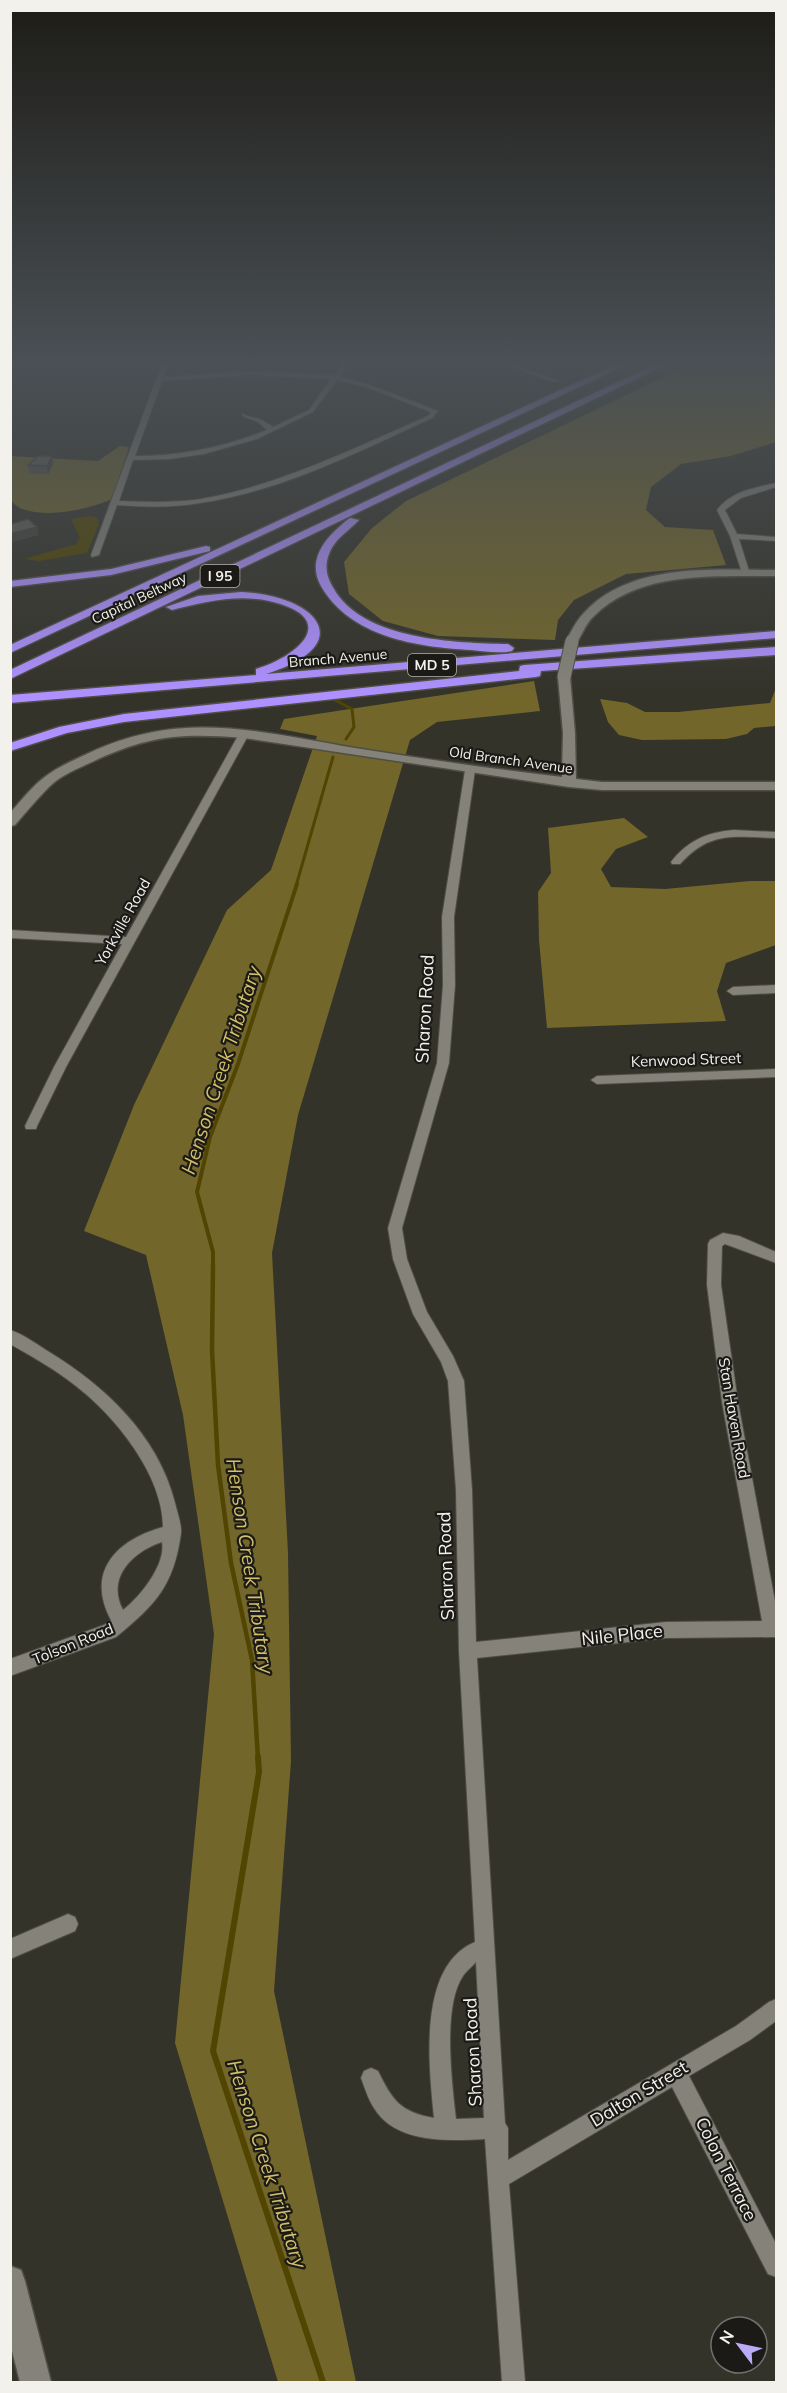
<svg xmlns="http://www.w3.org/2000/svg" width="787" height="2393" viewBox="0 0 787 2393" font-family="Mulish,sans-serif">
<rect width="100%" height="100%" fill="#34332a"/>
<!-- forest -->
<g fill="#72662b">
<polygon points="697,361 776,361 776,442 731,456 681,464 651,487 646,510 665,527 713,530 726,565 626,574 574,600 558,620 555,640 438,636 383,621 349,594 344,562 372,528 406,501"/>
<path d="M120,446l9,1 -17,52c-25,11 -63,19 -90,10 -4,-1 -8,-6 -11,-8l-1,-45 88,5z"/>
<polygon points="534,681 540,711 437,722 410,740 298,1115 272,1253 288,1553 291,1761 274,1991 356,2382 278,2382 175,2043 214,1634 183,1415 146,1255 84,1231 134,1105 227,910 271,870 317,736 280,729 284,719"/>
<polygon points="776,688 776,726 754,728 747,734 726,739 642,740 619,735 608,722 600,699 627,703 645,712 678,712 770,703"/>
<polygon points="624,818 648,837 616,849 601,869 611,887 665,889 750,881 776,881 776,945 726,963 717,991 726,1021 547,1028 539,940 538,892 551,873 548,828"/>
</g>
<!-- water -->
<polygon fill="#514501" points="91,516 98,518 99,524 87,553 39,561 24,559 76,544 80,538 71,519"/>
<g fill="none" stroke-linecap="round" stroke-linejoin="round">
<!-- stream-far3 -->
<g stroke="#514501" stroke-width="3">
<polyline points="335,700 352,709 354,727 346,739"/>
<polyline points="296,886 333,757"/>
</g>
<!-- stream-far2 -->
<polyline stroke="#514501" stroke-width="4" points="213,1267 213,1252 197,1192 210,1137 238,1064 297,884"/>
<!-- stream-far1 -->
<polyline stroke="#514501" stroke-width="4.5" points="213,1265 212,1350 218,1465 231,1563 252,1660 258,1759"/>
<!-- stream -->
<polyline stroke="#514501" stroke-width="6" points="258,1757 259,1772 213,2051 323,2382"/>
<!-- street casing -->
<g stroke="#4f4e47" stroke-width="2">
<g id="street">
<path d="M163,361h6l-5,16 87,-6 83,4 10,-14h7l-11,16 30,8 68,26 -6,7c-74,34 -150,73 -232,85 -28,5 -55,4 -83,2l-18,50 -7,2 -1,-2zM251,375l80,4 -22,31 -36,17 -11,-7 -20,-6v2l16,6 9,8c-43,17 -85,26 -132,26l27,-75zM337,380l29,7 65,25 -3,4c-74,32 -147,69 -227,83 -28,4 -55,3 -82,2l14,-41 37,-1 34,-5 53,-15 56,-27z"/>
<polygon points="491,361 502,361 560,381 555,382"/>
<path d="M776,483v4l-35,11 -16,12 12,24 39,3v4l-37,-2 11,35 -7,2 -13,-40 -13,-26c14,-19 37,-22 59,-27z"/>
<polygon points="244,731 249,734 66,1067 37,1126 36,1129 26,1129 25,1126 54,1067 122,944 10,938 10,930 126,937 239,734"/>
<path d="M470,767l5,3 -21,147 1,68 -6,78 -47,165 5,31 20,53 26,44 11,25 8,109 4,152 190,-20 96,-1 -40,-219 -15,-117 1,-41 2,-4 13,-7 16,3 37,16v11l-51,-19 -3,2 -1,39 17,117 38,205v30l-110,1 -189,20 28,465 3,5v32l228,-134 33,-24 7,-3v22l-26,19 -61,36 87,168v33l-8,-3 -96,-187 -163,97 16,198h-23l-17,-243c-36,2 -89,5 -111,-31 -6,-9 -9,-20 -13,-30l3,-7 7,-3 7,3c14,29 22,41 56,47 -5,-51 -17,-152 41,-176l-16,-291 -3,-161 -8,-109 -7,-19 -28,-48 -20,-55 -5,-31 49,-165 6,-78 -1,-68 23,-147zM476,1962l8,156 -28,1c-4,-36 -14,-112 7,-143 3,-5 9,-9 13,-14z"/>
<path d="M734,830l42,2v6c-42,-1 -65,-8 -96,26h-8l-1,-2c16,-21 36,-30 63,-32z"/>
<polygon points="776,985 776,993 733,995 727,991 733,987"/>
<polygon points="776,1069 776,1077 597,1084 591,1080 597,1076"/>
<path d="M10,1330c13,4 25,13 36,20 58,35 112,85 129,153 2,9 7,22 6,30 -7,53 -26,72 -65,104l-106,39v-17l94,-34 7,-5c-26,-49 6,-80 52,-93 0,-52 -48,-111 -87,-141 -20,-16 -43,-29 -66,-42zM162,1542c4,22 -21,54 -39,68 -17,-32 9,-58 39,-68z"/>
<polygon points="68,1914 75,1917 78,1924 75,1931 10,1959 10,1939"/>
</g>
</g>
<!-- secondary casing -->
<g stroke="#4f4e47" stroke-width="3">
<g id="secondary">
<path d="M776,570v6c-61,1 -135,-6 -182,40 -8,7 -12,19 -18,28l-10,-3c5,-9 10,-20 17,-27 46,-52 131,-44 193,-44z"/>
<path d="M564,673l6,4 5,56 1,46 26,3h174v8h-174l-33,-3 -325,-49c-62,-5 -95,-3 -152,24 -15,7 -31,13 -43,25 -12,12 -23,25 -34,38l-5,1v-13c10,-11 20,-24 31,-33 14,-12 31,-19 48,-27 94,-44 169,-21 266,-5 69,11 138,21 207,29l1,-44 -5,-56z"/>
<polygon points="10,2266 21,2270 25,2281 51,2382 20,2382 10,2343"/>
</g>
</g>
<!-- highway casing -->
<g stroke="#4f4e47" stroke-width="3">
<g id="highway">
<polygon points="623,361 635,361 10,653 10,645"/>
<polygon points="662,361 674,361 10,679 10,670"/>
<path d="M350,518l9,2c-10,11 -25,19 -30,34 -5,13 -2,24 5,35 29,51 122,54 174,55l6,4 -2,3c-13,3 -28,0 -41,-1 -54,-3 -121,-13 -150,-64 -16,-28 8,-52 29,-68z"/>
<polygon points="206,546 210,547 210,551 111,575 10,587 10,581 111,569"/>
<path d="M241,592c75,3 120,52 25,82l510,-43v7l-766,65v-8l246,-20v-6c46,-14 84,-52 13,-68 -33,-7 -65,1 -97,9l-6,-3 32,-11z"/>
<polygon points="776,647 776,655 541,671 540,676 536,677 124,722 67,733 10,751 10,743 59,727 124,714 519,671 520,666 524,665"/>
</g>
</g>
<!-- street -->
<use href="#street" fill="#858379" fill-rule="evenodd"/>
<!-- secondary -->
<use href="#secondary" fill="#858379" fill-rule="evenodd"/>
<!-- highway -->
<use href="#highway" fill="#ae91ff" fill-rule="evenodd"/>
<!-- secondary-bridge casing -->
<g stroke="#4f4e47" stroke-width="15" stroke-linecap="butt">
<polyline id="secondary-bridge" points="564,677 572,641"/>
</g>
<!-- secondary-bridge -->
<use href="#secondary-bridge" stroke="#858379" stroke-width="13"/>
</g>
<!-- wall -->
<polygon fill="#535149" points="53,464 48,474 29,474 28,465"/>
<!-- shaded-wall -->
<g fill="#43423c">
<polygon points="52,456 53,464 48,474 47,466"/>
<polygon points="37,527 39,535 10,543 10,534"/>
</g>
<!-- building -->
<g fill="#605e55" stroke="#43423c" stroke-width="1.5">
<polygon points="38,456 52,456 47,466 28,465"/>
<polygon points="28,519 37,527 10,534 10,524"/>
</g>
<!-- sky -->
<linearGradient id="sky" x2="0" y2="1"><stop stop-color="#1d1c17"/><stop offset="0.52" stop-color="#4a5055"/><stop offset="1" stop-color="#4a5055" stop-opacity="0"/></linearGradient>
<rect width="787" height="696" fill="url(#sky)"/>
<g text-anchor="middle" stroke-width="4.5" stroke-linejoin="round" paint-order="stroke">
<!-- shield labels -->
<g fill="#1b1a16" stroke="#b2b0ac" stroke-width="1.5">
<rect x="200.5" y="565" width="39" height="22" rx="4.5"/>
<rect x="408" y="654" width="48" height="22" rx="4.5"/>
</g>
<g font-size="14" font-weight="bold" fill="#f2f1ec">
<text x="220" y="581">I 95</text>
<text x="432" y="670">MD 5</text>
</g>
<!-- far-street labels -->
<g font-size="14" fill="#f2f1ec" stroke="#1b1a16">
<text transform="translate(139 598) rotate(-25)" y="5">Capital Beltway</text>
<text transform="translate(338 658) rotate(-5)" y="5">Branch Avenue</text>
<text transform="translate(511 760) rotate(8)" y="5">Old Branch Avenue</text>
</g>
<!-- street labels -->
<g font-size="15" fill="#f2f1ec" stroke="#1b1a16">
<text transform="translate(123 922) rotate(-61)" y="5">Yorkville Road</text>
<text transform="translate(686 1060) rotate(-2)" y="5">Kenwood Street</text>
<text transform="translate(734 1418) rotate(80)" y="5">Stan Haven Road</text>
<text transform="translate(73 1644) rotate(-22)" y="5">Tolson Road</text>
</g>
<!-- near-street labels -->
<g font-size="18" fill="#f2f1ec" stroke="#1b1a16">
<text transform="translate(425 1009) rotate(-87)" y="6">Sharon Road</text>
<text transform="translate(446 1566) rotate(-92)" y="6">Sharon Road</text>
<text transform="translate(622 1635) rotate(-6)" y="6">Nile Place</text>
<text transform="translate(473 2052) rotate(-93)" y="6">Sharon Road</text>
<text transform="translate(639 2094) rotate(-31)" y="6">Dalton Street</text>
<text transform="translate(726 2169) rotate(63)" y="6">Colon Terrace</text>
</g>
<!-- near-water labels -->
<g font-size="20" font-style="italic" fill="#d2bf69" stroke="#1b1a16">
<text transform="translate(221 1070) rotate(-72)" y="7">Henson Creek Tributary</text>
<text transform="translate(250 1566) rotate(81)" y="7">Henson Creek Tributary</text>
<text transform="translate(267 2164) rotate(72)" y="7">Henson Creek Tributary</text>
</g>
</g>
<!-- border -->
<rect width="787" height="2393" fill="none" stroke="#f2f1ec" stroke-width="24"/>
<!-- north arrow -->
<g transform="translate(739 2345) rotate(302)"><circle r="28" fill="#1b1a16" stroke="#71706c" stroke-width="1.5"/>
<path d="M0-4.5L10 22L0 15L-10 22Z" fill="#bbaaf6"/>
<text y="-9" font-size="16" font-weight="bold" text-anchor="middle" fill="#f2f1ec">N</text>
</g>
</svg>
